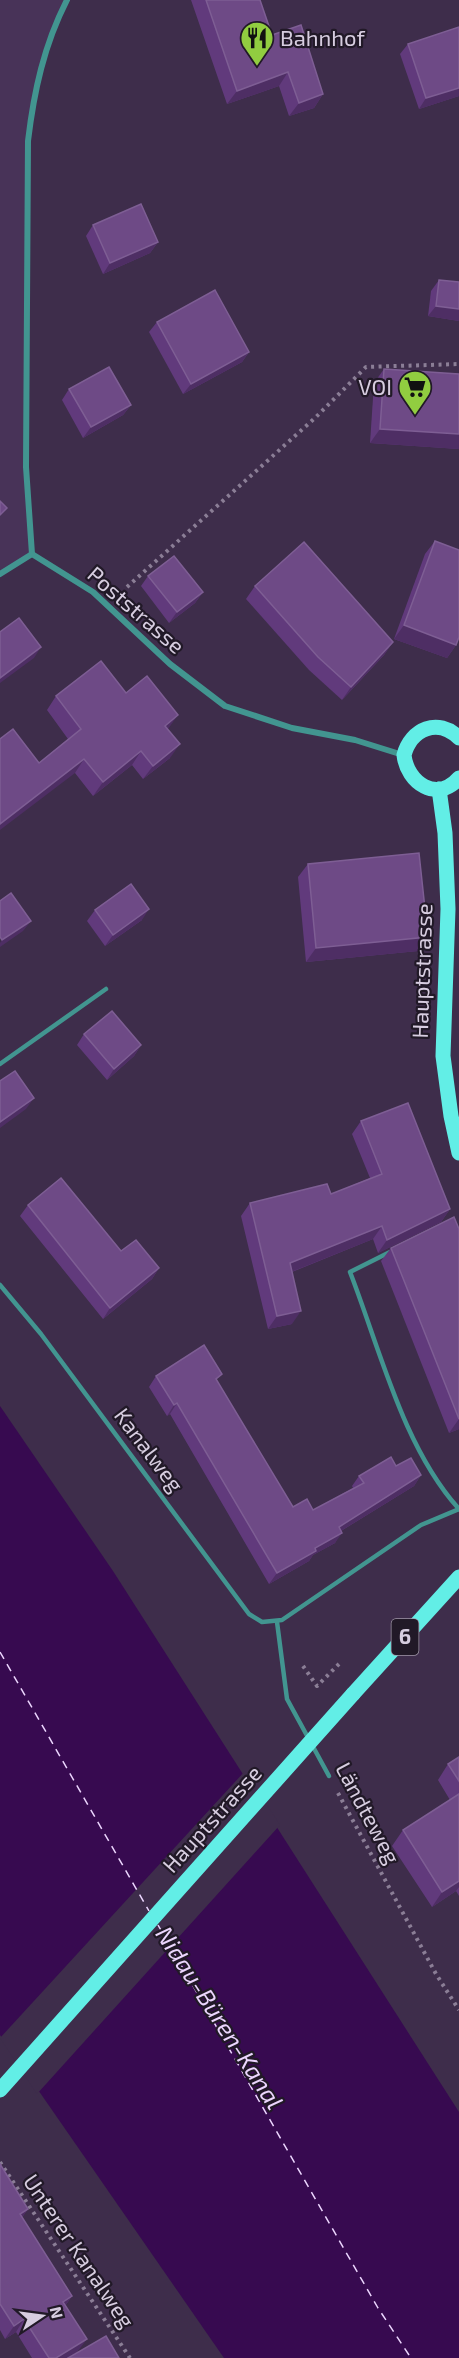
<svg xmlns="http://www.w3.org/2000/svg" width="459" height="2358" viewBox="0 0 459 2358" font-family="'Exo 2',sans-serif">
<rect width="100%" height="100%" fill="#3e2d4b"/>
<!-- built -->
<polygon fill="#483358" points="0,0 67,0 44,53 28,141 26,467 32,554 0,574"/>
<!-- water -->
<polygon fill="#370a50" points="0,1406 113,1571 459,2112 459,2358 224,2358 0,2035"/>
<!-- pier -->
<polygon fill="#3e2d4b" points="245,1771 280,1825 37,2094 0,2038"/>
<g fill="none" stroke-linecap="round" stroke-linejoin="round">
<!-- ferry -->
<g stroke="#ecd6fe" stroke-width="1.5" stroke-dasharray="8 6" stroke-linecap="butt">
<polyline points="0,1652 149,1911"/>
<polyline points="158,1925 378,2308 411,2358"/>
</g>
<!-- path -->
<g stroke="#8b7e96" stroke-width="4" stroke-dasharray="3 4.5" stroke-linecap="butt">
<polyline points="127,587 315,418 366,367 459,364"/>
<polyline points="303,1666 317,1686 340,1663"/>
<polyline points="338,1793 436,1974 459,2010"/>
<polyline points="0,2162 130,2358"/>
</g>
<!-- lane -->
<g stroke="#429590" stroke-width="4.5">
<polyline points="0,1064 106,989"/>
<path d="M390,1252l-40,20c30,77 53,175 109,237"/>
<polyline points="0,1285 41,1334 249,1614 262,1622 282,1620 421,1525 459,1509"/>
<polyline points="277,1622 287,1699 329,1776"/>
</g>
<!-- street -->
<g stroke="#429590" stroke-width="6">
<path d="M32,554l-6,-87 2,-326c6,-50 16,-96 39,-141"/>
<polyline points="32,554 93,592 170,664 225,706 292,728 355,740 403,755"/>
<polyline points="0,574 32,554"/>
</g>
<!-- primary -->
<g stroke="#62eee6" stroke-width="15">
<path d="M459,738c-21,-21 -48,-9 -55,17 3,28 33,48 55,23"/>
<polyline points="439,789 445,833 448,909 443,1056 451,1116 459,1153"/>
<polyline points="353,1694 459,1577"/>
</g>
<!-- primary-bridge -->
<polyline stroke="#62eee6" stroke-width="15" points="0,2090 353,1694"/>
</g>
<!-- wall -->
<g fill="#613a7c">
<polygon points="191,0 260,0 272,35 323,94 314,108 289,116 279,86 227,104"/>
<polygon points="408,44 459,96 419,109 400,54"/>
<polygon points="93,225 158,242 150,253 103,274 86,236"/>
<polygon points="439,280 459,282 459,321 428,316 431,291"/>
<polygon points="157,322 249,352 242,362 183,394 149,332"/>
<polygon points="384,369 459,374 459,449 370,443 374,383"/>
<polygon points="69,389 131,405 123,415 83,438 62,400"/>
<polygon points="435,541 456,645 447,658 394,639 425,554"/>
<polygon points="148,576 203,592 195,603 169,623 141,586"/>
<polygon points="255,586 393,642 384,655 342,700 309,670 246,599"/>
<polygon points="126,693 168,729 170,758 143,779 132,765 93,796 75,773 39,763 68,739 47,710 56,696"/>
<polygon points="308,864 428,937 418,951 306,962 298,877"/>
<polygon points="95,910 142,920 105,946 87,921"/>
<polygon points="84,1034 141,1045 134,1056 107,1080 77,1045"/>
<polygon points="361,1121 450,1209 441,1222 378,1253 373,1239 292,1272 292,1324 268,1329 241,1216 250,1203 331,1194 370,1178 352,1134"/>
<polygon points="28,1205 121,1251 159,1268 152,1279 103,1319 20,1216"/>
<polygon points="459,1229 459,1429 449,1433 381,1261 391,1248"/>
<polygon points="156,1376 217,1381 293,1507 313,1510 353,1488 352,1486 359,1476 396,1466 421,1475 414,1486 341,1531 335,1543 313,1555 309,1561 269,1584 170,1414 167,1416 149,1387"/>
<polygon points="459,1757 459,1896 456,1891 432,1907 392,1846 403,1830 450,1800 438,1780 448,1764"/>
<polygon points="0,2164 28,2209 22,2217 72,2296 65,2306 78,2351 67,2358 32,2358 16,2332 5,2339 0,2330"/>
</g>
<!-- shaded-wall -->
<g fill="#4e2e64">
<polygon points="288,72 279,86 227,104 237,91"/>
<polygon points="459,88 459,96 419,109 426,98"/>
<polygon points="323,94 314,108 289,116 299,103"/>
<polygon points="158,242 150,253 103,274 110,263"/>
<polygon points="436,306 459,309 459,321 428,316"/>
<polygon points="249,352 242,362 183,394 191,384"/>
<polygon points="131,405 123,415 83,438 91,427"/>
<polygon points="380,429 459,434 459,449 370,443"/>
<polygon points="203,592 195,603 169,623 177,612"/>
<polygon points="404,625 456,645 447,658 394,639"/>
<polygon points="393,642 384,655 342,700 351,687"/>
<polygon points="41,647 34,658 0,683 0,678"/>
<polygon points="178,715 168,729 165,726"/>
<polygon points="180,744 170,758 143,779 153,766"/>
<polygon points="141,751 132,765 93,796 103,782"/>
<polygon points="84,759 75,773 0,830 0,824"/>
<polygon points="149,909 142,920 105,946 113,935"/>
<polygon points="31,921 23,931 0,947 0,943 2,940"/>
<polygon points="428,937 418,951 306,962 316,948"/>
<polygon points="141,1045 134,1056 107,1080 114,1069"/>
<polygon points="34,1098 26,1109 0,1128 0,1122"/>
<polygon points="450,1209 441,1222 378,1253 387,1240"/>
<polygon points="382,1226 373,1239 281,1276 290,1263"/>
<polygon points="159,1268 152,1279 103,1319 110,1308"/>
<polygon points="301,1311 292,1324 268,1329 277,1316"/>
<polygon points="177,1403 170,1414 167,1416 174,1405"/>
<polygon points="459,1419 459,1429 449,1433"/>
<polygon points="421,1475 414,1486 331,1537 339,1527"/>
<polygon points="342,1533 335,1543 313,1555 309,1561 269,1584 277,1573 315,1548"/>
<polygon points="459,1881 459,1887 456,1891 432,1907 442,1892"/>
<polygon points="28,2209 20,2221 20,2214"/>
<polygon points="72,2296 63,2309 63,2302"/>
<polygon points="24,2319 16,2332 5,2339 14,2326"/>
<polygon points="87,2339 78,2351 67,2358 56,2358"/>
</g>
<!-- building -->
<g fill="#6e4a86" stroke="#7e5e94" stroke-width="1.5">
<polygon points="206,0 260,0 272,35 301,25 323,94 299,103 288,72 237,91"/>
<polygon points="459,27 459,88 426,98 408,44"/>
<polygon points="141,204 158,242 110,263 93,225"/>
<polygon points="439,280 459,282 459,309 436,306"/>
<polygon points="215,290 249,352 191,384 157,322"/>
<polygon points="109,367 131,405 91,427 69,389"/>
<polygon points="384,369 459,374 459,434 380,429"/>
<polygon points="0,501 7,508 0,515"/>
<polygon points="435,541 459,550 459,637 456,645 404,625"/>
<polygon points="304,542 393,642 351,687 318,657 255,586"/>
<polygon points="174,556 203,592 177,612 148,576"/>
<polygon points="19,618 41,647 0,678 0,632"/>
<polygon points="101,661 126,693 147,676 178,715 165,726 180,744 153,766 141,751 103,782 84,759 0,824 0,739 13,729 39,763 81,729 56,696"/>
<polygon points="419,853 428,937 316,948 308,864"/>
<polygon points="131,884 149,909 113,935 95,910"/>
<polygon points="11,893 31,921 2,940 0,937 0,901"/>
<polygon points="112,1011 141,1045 114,1069 84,1034"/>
<polygon points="15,1071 34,1098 0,1122 0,1081"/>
<polygon points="408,1103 450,1209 387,1240 382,1226 290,1263 301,1311 277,1316 250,1203 327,1184 331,1194 382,1174 361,1121"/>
<polygon points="61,1178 121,1251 136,1240 159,1268 110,1308 28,1205"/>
<polygon points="454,1217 459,1229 459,1419 391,1248"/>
<polygon points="204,1345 222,1374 216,1379 293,1507 307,1499 313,1510 364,1483 359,1476 391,1457 396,1466 411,1458 421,1475 339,1527 342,1533 315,1548 316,1551 277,1573 177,1403 174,1405 156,1376"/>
<polygon points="459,1757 459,1781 448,1764"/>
<polygon points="459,1794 459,1881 442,1892 403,1830"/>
<polygon points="0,2164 28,2209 20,2214 72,2296 63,2302 87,2339 56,2358 49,2358 24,2319 14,2326 0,2304"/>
<polygon points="106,2336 119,2358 68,2358"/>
</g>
<!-- icons -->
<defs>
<g id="restaurant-pin" transform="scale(1.725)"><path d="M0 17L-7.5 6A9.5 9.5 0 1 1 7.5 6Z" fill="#91cd40" stroke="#211927"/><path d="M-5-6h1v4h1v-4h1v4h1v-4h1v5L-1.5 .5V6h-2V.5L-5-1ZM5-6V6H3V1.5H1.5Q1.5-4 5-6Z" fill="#111"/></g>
<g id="supermarket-pin" transform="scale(1.725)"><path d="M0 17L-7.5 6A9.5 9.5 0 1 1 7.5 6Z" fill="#91cd40" stroke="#211927"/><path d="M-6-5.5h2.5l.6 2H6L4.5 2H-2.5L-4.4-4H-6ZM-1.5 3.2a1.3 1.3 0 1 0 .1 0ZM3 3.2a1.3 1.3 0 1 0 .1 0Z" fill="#111"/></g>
</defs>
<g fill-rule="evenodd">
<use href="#restaurant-pin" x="257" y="38"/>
<use href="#supermarket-pin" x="415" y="387"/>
</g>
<g text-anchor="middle" stroke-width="4.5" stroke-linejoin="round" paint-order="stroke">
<!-- shield labels -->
<rect fill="#211927" stroke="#a097a8" stroke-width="1.5" x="391.5" y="1619" width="27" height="36" rx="4.5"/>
<g font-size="21" font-weight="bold" fill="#d7cde0">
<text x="405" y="1644">6</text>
</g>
<!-- poi labels -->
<g font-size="22" fill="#d7cde0" stroke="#211927" text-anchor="start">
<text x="280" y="46">Bahnhof</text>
<text x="392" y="395" text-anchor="end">VOI</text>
</g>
<!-- street labels -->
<g font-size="22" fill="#d7cde0" stroke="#211927">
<text transform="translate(136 610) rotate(41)" y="8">Poststrasse</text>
<text transform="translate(422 971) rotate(-88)" y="8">Hauptstrasse</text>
<text transform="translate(149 1450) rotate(53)" y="8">Kanalweg</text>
<text transform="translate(368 1813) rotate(62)" y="8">Ländteweg</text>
<text transform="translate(212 1819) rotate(-48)" y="8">Hauptstrasse</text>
<text transform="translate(79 2251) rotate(56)" y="8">Unterer Kanalweg</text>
</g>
<!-- water labels -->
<g font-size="24" font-style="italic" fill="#ecd6fe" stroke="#211927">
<text transform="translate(219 2018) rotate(57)" y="8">Nidau-Büren-Kanal</text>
</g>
</g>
<!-- north arrow -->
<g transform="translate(42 2316) rotate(77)" stroke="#211927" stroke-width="4.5" paint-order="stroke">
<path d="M0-4.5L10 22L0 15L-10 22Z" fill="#d7cde0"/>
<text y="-9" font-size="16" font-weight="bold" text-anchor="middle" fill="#d7cde0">N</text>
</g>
</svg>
